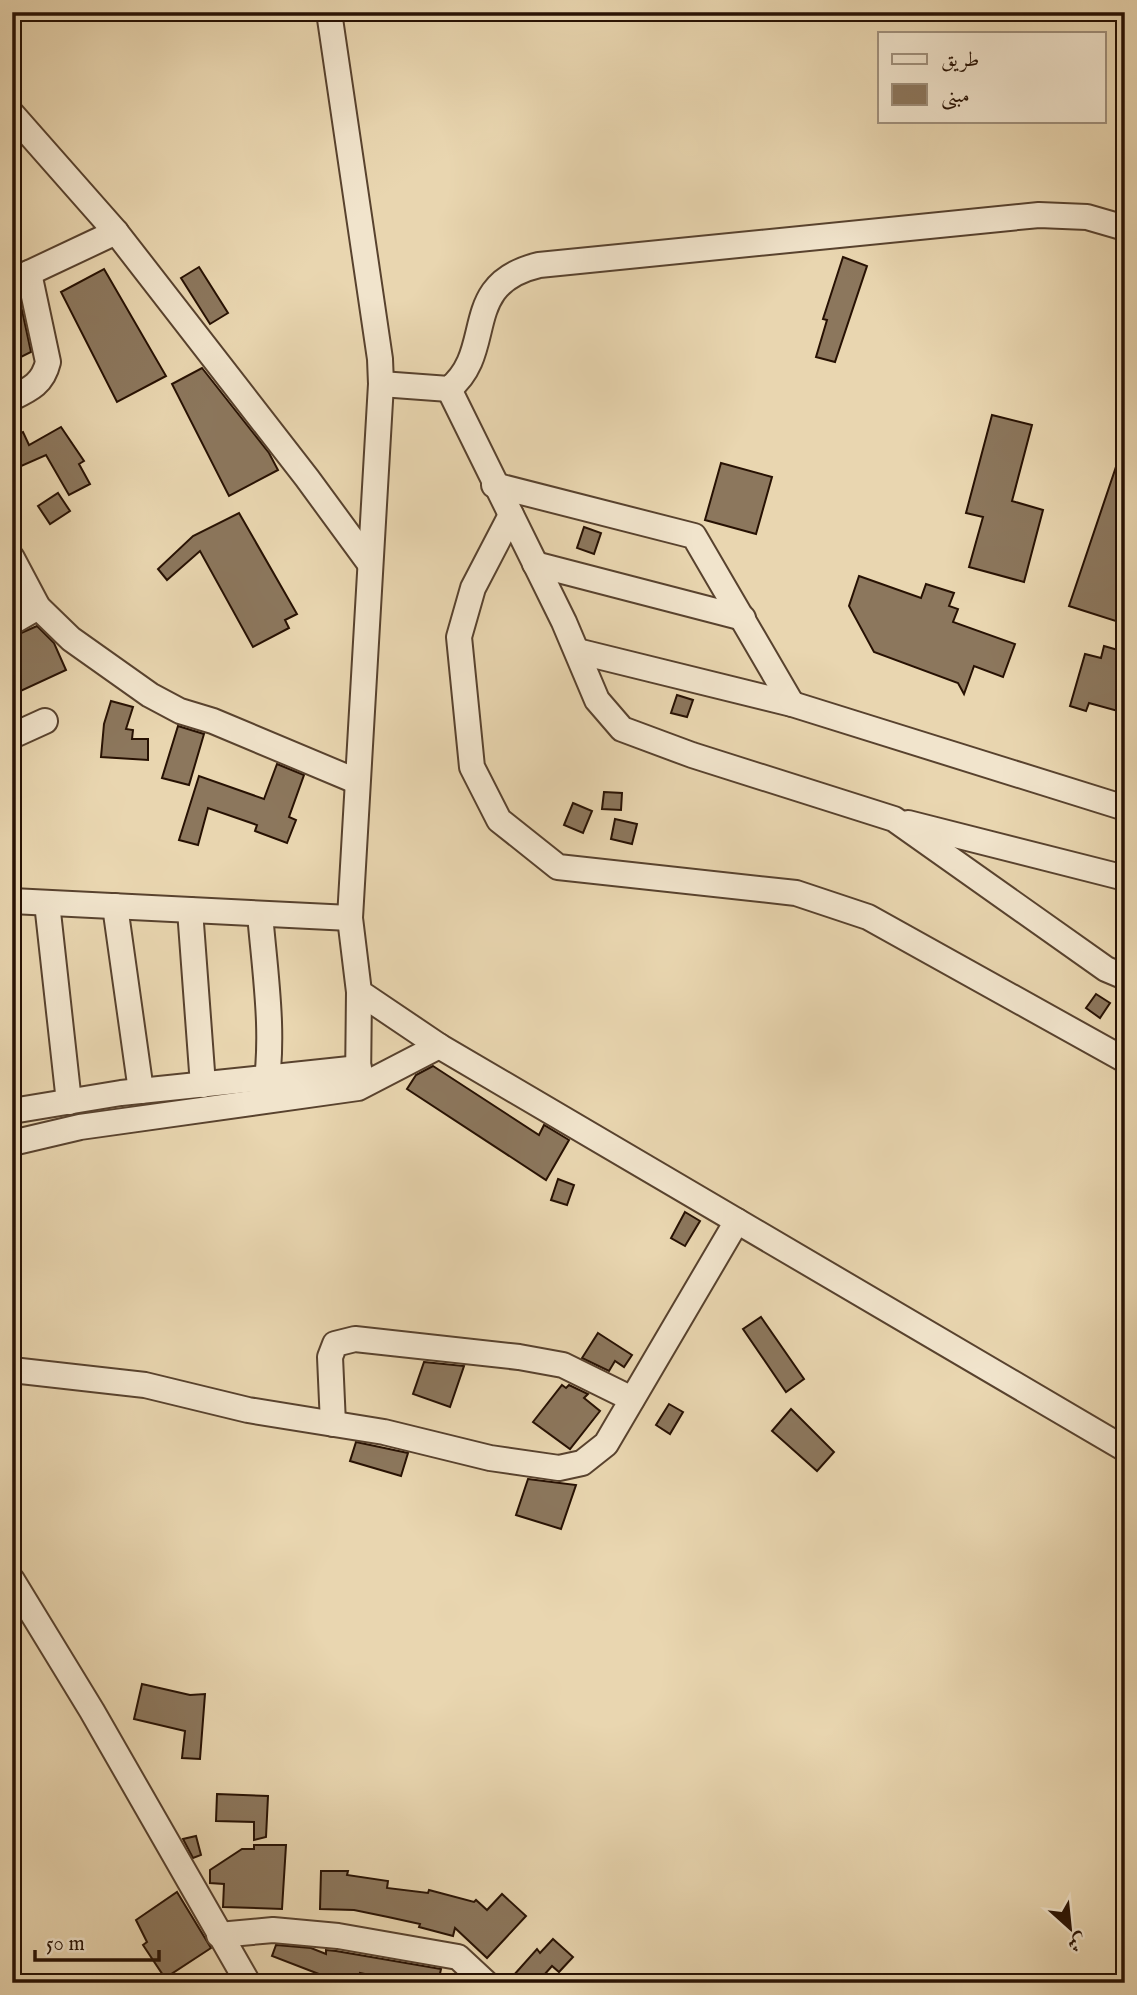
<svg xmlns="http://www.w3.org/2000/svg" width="1137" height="1995" viewBox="0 0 1137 1995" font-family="'IM FELL English',Amiri,serif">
<rect width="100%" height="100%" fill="#e9d6b0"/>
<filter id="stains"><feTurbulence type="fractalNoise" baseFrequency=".00286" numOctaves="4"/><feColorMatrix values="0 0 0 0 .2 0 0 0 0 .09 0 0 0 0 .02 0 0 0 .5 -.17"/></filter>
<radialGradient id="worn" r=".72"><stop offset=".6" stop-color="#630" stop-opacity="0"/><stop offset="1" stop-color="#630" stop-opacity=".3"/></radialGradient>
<!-- building -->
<g fill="#8c775d" stroke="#271103" stroke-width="2">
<polygon points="843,257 867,266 835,362 816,357 827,320 823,319"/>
<polygon points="199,267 228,313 210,324 181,278"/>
<polygon points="104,269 166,376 117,402 61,292"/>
<polygon points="15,295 22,310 31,352 17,359 12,349"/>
<polygon points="202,368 269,453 278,470 229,496 172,384"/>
<polygon points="992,415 1032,425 1012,501 1043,510 1024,582 969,567 983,517 966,513"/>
<polygon points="61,427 84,461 79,464 90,484 69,495 46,455 19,467 12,451 12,437 23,432 29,445"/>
<polygon points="1122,449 1125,450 1125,624 1069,606"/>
<polygon points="721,463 772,477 756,534 705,520"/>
<polygon points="58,493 70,511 50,524 38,506"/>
<polygon points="239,513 297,614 285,620 289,628 253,647 200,551 167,580 158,569 193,536"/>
<polygon points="584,527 601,533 594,554 577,548"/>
<polygon points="859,576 921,598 926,584 954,593 949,606 958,609 953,622 1015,644 1003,677 974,666 964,694 958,683 874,652 849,606"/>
<polygon points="37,626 54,643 66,670 12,695 12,637"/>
<polygon points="1104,646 1125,652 1125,713 1089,703 1086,711 1070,706 1085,654 1101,658"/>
<polygon points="677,695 693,700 687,717 671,713"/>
<polygon points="111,701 133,707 126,729 133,730 132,739 148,739 148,760 101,757 104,724"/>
<polygon points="178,726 204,734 189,785 162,778"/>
<polygon points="277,764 304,775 289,817 296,820 287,843 255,831 257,825 208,808 198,845 179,840 199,776 264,799"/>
<polygon points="604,792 622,793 621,810 602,809"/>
<polygon points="573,803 592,811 583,833 564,825"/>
<polygon points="615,819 637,824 632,844 611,839"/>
<polygon points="1096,994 1110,1003 1100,1018 1086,1008"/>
<polygon points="433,1066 539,1135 544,1125 569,1140 546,1180 407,1089 416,1075"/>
<polygon points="558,1179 574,1185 567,1205 551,1200"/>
<polygon points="685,1212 700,1221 685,1246 671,1238"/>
<polygon points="761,1317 804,1379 786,1392 743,1329"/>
<polygon points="598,1333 632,1355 624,1367 615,1361 609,1371 582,1358"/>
<polygon points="424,1362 464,1366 450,1407 413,1394"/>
<polygon points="562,1385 566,1388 569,1385 588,1394 584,1398 600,1411 570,1449 533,1422"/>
<polygon points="669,1404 683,1412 670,1434 656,1425"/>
<polygon points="791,1409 834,1452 817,1471 772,1431"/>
<polygon points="356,1442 408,1453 401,1476 350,1461"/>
<polygon points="528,1479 576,1485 561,1529 516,1515"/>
<polygon points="142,1684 190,1695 205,1694 200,1759 182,1758 185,1731 134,1719"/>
<polygon points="217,1794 268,1796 266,1837 254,1840 254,1822 216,1821"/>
<polygon points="196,1836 201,1855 193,1858 183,1839"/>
<polygon points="254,1845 286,1845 282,1909 223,1907 224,1884 210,1883 210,1870 242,1849 254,1849"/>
<polygon points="321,1871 348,1871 347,1875 388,1881 387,1888 428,1893 429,1890 474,1902 476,1900 487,1910 502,1894 526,1916 487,1958 455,1928 453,1936 419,1927 420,1924 388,1917 354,1910 320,1909"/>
<polygon points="177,1892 211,1948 165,1978 143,1945 147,1942 136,1920"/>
<polygon points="553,1939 573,1957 559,1972 552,1966 537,1983 520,1983 513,1976 537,1949 540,1953"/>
<polygon points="276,1945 311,1948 326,1954 326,1950 336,1951 441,1969 438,1983 408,1983 360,1973 359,1983 323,1983 324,1976 272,1956"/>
</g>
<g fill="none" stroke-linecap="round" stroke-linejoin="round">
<!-- minor casing -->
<g stroke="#58422e" stroke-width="28">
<g id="minor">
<polyline points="329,12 380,359 381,384 350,918 359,992 439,1046 1125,1449"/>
<polyline points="12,114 116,232 307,478 370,564"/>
<polyline points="12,281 116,232"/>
<path d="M381,384l68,5c48,-39 9,-105 90,-124l500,-50 48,2 38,11"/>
<polyline points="449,389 564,622 597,700 622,729 692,755 894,819 1106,969 1125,977"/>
<path d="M12,398c19,-9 31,-15 36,-36l-19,-89"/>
<polyline points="494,485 694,536 792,704"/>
<polyline points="511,515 473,588 459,637 472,767 499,820 558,867 796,893 868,917 1125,1060"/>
<polyline points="12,558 38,607 71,639 150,695 180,711 213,721 356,781"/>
<polyline points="535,564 743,618"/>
<polyline points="12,622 38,607"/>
<polyline points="577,651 792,704 1125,808"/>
<polyline points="12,736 45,721"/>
<polyline points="908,823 1125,878"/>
<polyline points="12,901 350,918"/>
<polyline points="47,903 69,1102"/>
<polyline points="115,906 141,1091"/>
<polyline points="190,910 203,1085"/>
<path d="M260,914c5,59 15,121 5,180"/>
<polyline points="358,1084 359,992"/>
<polyline points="12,1111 121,1093 359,1068"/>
<polyline points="12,1143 80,1127 358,1088 439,1046"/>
<polyline points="12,1370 145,1385 248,1410 384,1432 490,1458 559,1468 582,1463 606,1444 737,1221"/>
<polyline points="333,1424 330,1357 335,1344 355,1339 519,1357 563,1365 632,1399"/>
<polyline points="12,1580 92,1711 248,1983"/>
<polyline points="219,1935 273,1930 338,1936 458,1957 486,1983"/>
</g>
</g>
<!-- minor -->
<use href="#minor" stroke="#f1e4cc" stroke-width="24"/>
</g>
<!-- margin -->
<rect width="1137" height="1995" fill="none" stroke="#e9d6b0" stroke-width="42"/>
<rect x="14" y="14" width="1109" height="1967" fill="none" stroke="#271103" stroke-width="3.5"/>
<rect x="21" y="21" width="1095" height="1953" fill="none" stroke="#271103" stroke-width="2"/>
<!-- legend -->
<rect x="878" y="32" width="228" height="91" fill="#f1e4cc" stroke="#a0907c" stroke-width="2"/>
<rect x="892" y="54" width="35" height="10" fill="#f1e4cc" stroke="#a0907c" stroke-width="2"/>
<text x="941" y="66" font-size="21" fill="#271103">طريق</text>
<rect x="892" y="84" width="35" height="21" fill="#8c775d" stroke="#a0907c" stroke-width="2"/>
<text x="941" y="102" font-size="21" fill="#271103">مبنى</text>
<!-- north arrow -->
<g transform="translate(1070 1928) rotate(153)" stroke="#f1e4cc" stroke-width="5" paint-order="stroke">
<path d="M0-5L12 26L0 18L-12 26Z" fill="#271103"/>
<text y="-10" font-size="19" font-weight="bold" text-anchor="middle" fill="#271103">ش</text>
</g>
<!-- scale -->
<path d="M35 1950v10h124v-10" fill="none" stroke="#271103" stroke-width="3.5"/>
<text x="46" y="1950" font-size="21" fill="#271103" stroke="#f1e4cc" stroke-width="5" paint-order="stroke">50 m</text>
<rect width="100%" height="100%" filter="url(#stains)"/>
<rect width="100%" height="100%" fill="url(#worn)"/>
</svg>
